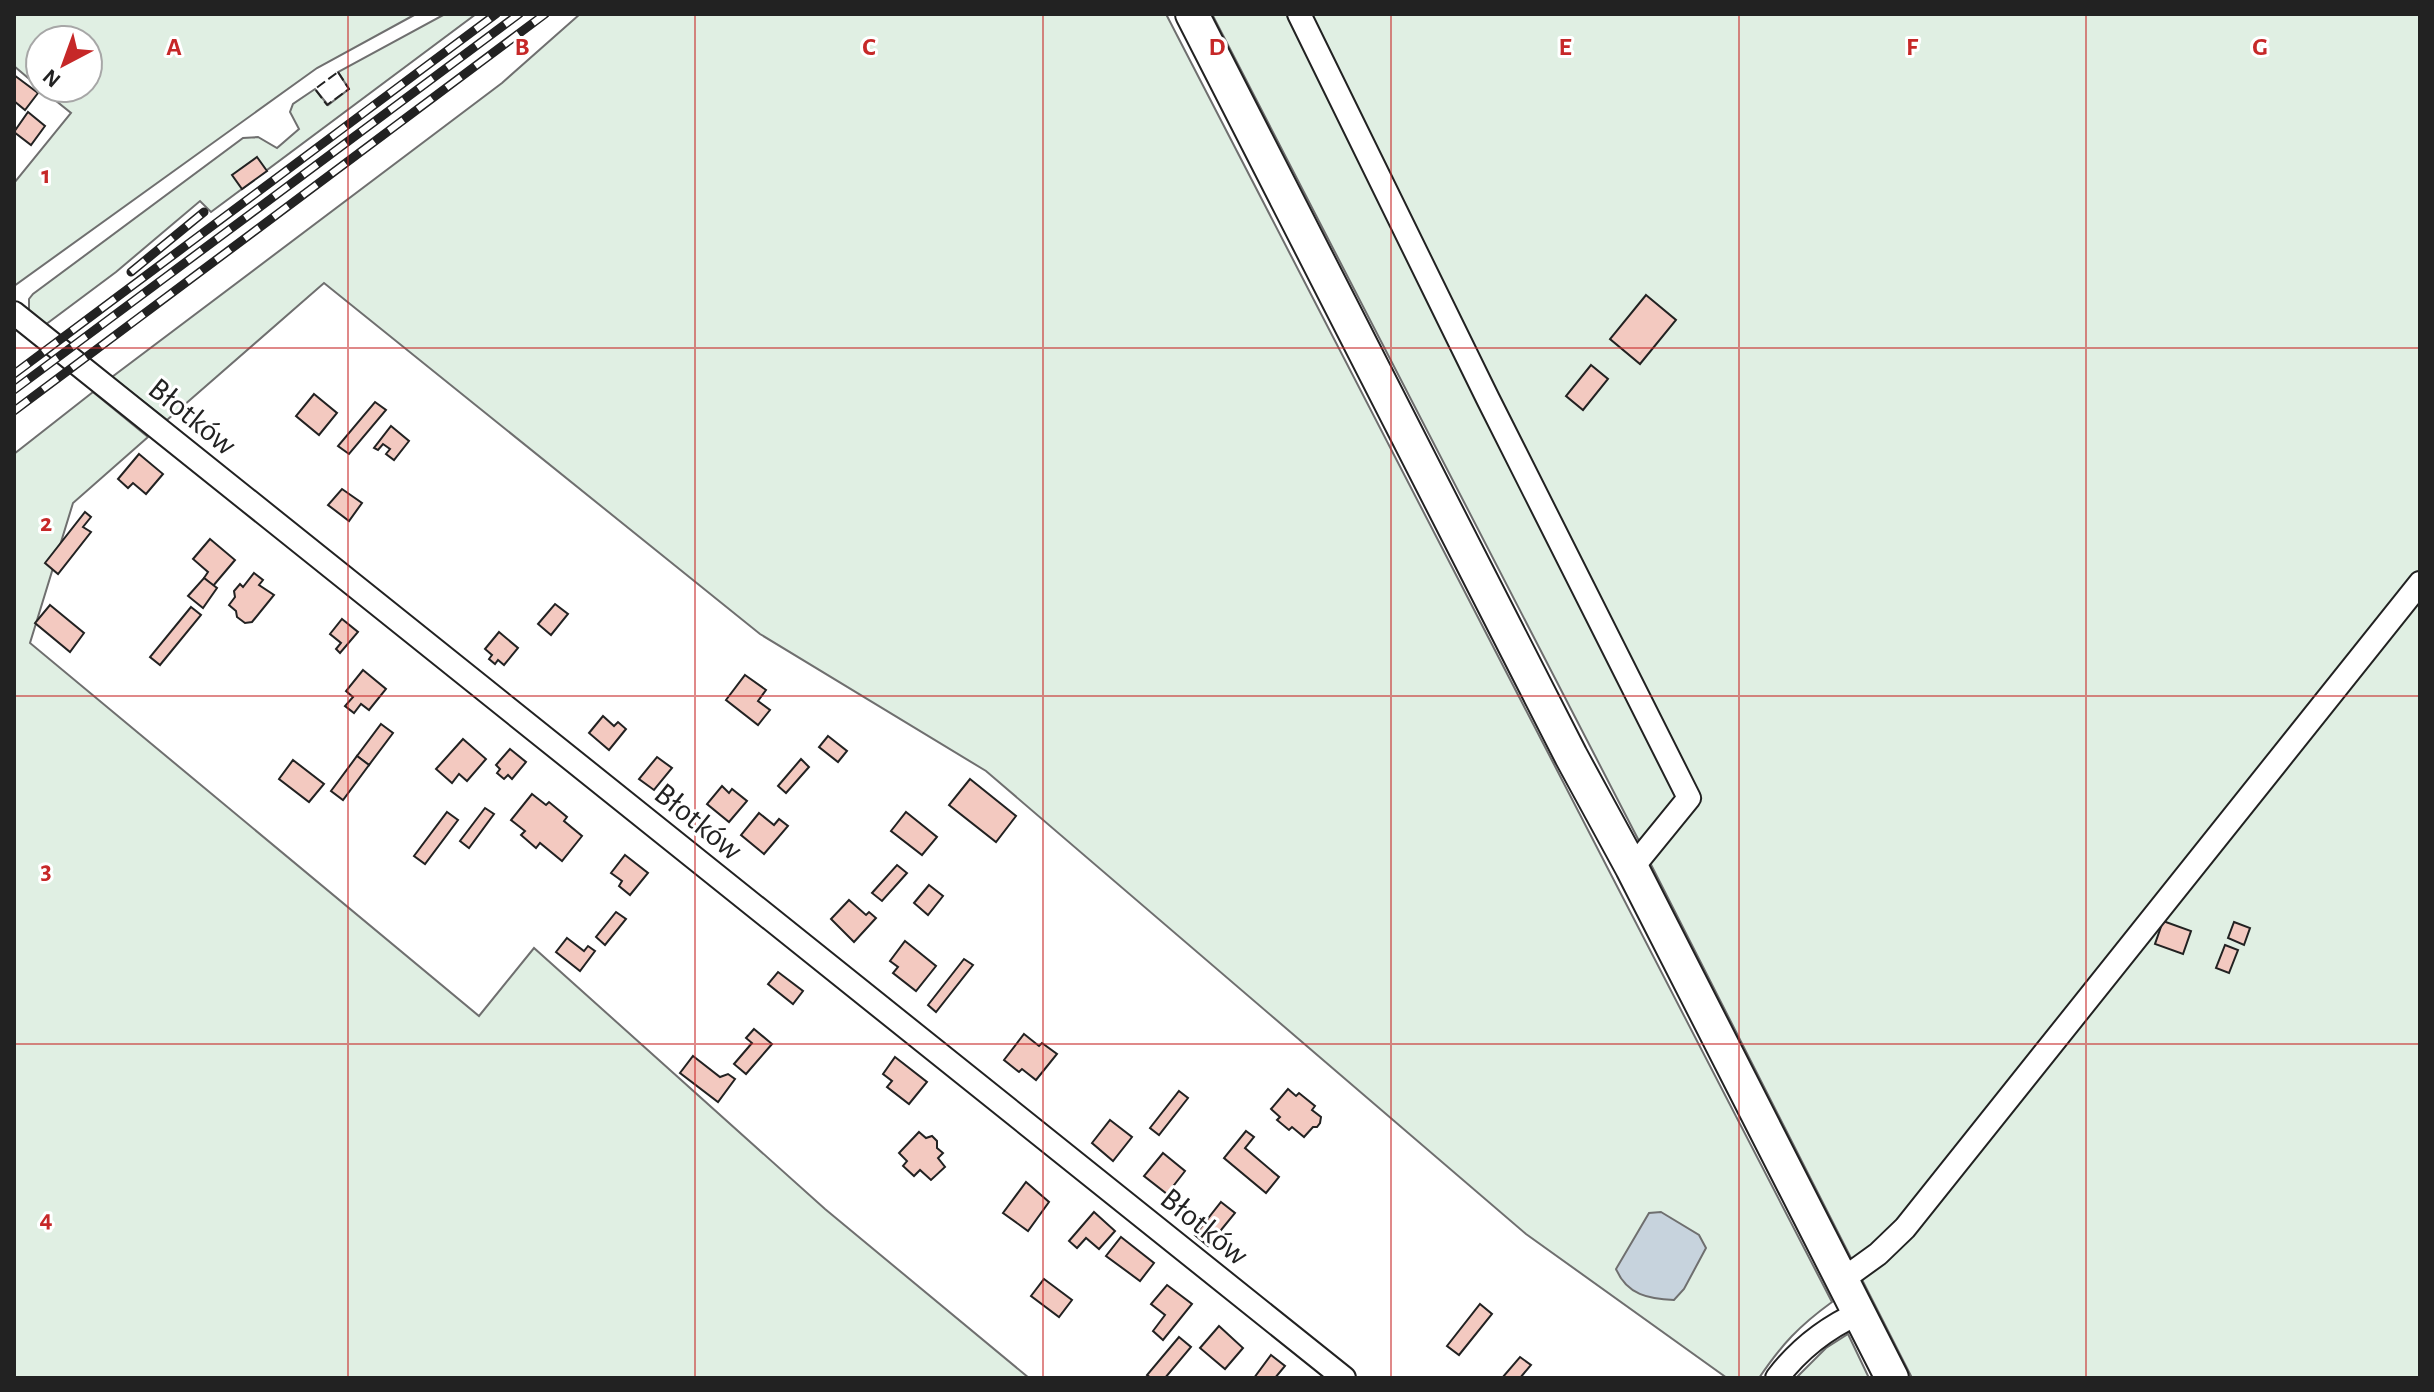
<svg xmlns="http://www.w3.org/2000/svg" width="2434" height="1392" viewBox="0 0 2434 1392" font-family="'Alegreya Sans',sans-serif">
<rect width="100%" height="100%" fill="#fff"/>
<!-- green -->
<g fill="#e0efe3" stroke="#6f6f6f" stroke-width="2">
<polygon points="14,14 416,14 317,68 14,286 14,183 71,113 40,88 88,88 88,40 40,40 40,88 14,66"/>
<polygon points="445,14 476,14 211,212 200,201 116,272 45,325 29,312 29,299 33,294 243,138 258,137 277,148 299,129 290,112 293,104 315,89 328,105 349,89 338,72"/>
<path d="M580,14h586l666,1288c-33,24 -50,42 -73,76h-32l-201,-144 -540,-463 -226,-137 -436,-351 -157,137 -55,-43 390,-294z"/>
<polygon points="1212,14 2420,14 2420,1378 1912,1378 1638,839"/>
<polygon points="93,392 148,437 73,503 30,643 479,1016 534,948 825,1209 1029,1378 14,1378 14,454"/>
<polygon points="1848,1334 1869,1378 1796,1378 1826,1348"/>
</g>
<!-- water -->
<path fill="#c7d3dd" stroke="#6f6f6f" stroke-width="2" d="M1661,1212l38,23 7,13 -22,41 -10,11c-25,-1 -47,-5 -58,-31l33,-56z"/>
<!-- building -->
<g fill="#f3c9c0" stroke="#222" stroke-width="2">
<polygon points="14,75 38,93 25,110 14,101"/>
<polygon points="28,112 45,126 31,145 14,132"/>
<polygon points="257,157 267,171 242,189 232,175"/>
<polygon points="1646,295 1676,320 1640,364 1610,339"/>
<polygon points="1591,365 1608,379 1583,410 1566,396"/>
<polygon points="314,394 337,413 319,435 296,416"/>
<polygon points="375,402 386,410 349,454 338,446"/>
<polygon points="391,426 409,441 394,460 386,454 390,449 383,444 378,450 374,448"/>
<polygon points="139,454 163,474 146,494 133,483 128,488 118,479"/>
<polygon points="342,489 362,503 349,521 328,505"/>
<polygon points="85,512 91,517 83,527 91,532 58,574 45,563"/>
<polygon points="210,539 235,560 213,586 204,578 208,572 193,559"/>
<polygon points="254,573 263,580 259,585 274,595 252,622 245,623 237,617 236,611 229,605 235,597 234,591 240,584 243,587"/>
<polygon points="204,578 217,588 203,608 188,596"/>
<polygon points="555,604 568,614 551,635 538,624"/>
<polygon points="50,605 84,633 70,652 35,623"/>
<polygon points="191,607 201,615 160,665 150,657"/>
<polygon points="342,619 358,632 340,653 336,649 341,643 330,634"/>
<polygon points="499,632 518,648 504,665 498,660 495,664 489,659 492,655 485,649"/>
<polygon points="363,670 386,689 369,710 361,704 354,713 345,706 353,697 346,691"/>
<polygon points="745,675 766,690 758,701 770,710 758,725 726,700"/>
<polygon points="603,716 614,726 618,722 626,729 609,750 589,733"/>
<polygon points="381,724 393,733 369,765 357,756"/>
<polygon points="828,736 847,751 838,762 819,747"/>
<polygon points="463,739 486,759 467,781 459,774 452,783 436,769"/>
<polygon points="510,749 526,762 512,779 508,775 504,779 497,773 500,769 496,765"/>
<polygon points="357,756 369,765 343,800 331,791"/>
<polygon points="657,757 672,768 654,790 639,779"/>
<polygon points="801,759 809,767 786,793 778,786"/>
<polygon points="293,760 324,784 309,802 279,779"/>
<polygon points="970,779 1016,816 996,842 949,805"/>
<polygon points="722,786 729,793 732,789 747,801 729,822 707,804"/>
<polygon points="532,794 546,805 549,802 567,817 564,821 582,836 562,861 540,843 536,848 521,835 525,831 511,820"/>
<polygon points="485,808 494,814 469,848 460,841"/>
<polygon points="447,812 458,820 425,864 414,856"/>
<polygon points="906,812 937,837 922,855 891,831"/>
<polygon points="759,813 774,825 779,819 788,826 764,854 741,835"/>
<polygon points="625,855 648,873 630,895 619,886 622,881 611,873"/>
<polygon points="897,865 907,873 882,901 872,893"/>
<polygon points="929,885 943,896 928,915 914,903"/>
<polygon points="849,900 866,915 869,912 876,918 854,942 831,919"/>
<polygon points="616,912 626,919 605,945 596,937"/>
<polygon points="2163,921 2191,931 2183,954 2155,944"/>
<polygon points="2234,922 2250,928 2244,945 2228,938"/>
<polygon points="567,938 584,951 588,946 595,951 580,971 556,952"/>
<polygon points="905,941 936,966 916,991 893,973 898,967 890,961"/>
<polygon points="2225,945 2238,950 2229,973 2216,968"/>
<polygon points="964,959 973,965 936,1012 928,1005"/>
<polygon points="778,972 803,991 793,1004 768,984"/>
<polygon points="754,1029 772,1044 746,1074 734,1064 752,1043 746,1038"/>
<polygon points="1024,1034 1039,1046 1042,1043 1057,1054 1036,1080 1022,1069 1019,1072 1004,1060"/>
<polygon points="693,1056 720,1077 728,1074 735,1079 718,1102 680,1073"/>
<polygon points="895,1057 927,1082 909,1104 887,1087 892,1081 883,1074"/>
<polygon points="1288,1089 1296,1096 1299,1093 1315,1106 1312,1110 1321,1117 1320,1123 1317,1127 1313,1127 1304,1137 1292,1127 1289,1130 1277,1120 1280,1117 1271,1109"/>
<polygon points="1179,1091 1188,1098 1159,1135 1150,1128"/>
<polygon points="1110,1120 1132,1137 1113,1161 1092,1143"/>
<polygon points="1246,1131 1254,1137 1245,1148 1279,1177 1266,1193 1224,1158"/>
<polygon points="919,1132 926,1138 932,1136 937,1141 937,1148 943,1153 938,1158 945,1167 931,1180 920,1170 914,1176 903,1166 907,1161 899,1153"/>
<polygon points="1163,1153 1185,1171 1167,1194 1144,1176"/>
<polygon points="1026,1182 1049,1202 1028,1231 1003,1213"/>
<polygon points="1221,1202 1235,1213 1208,1246 1195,1235"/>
<polygon points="1094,1212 1115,1231 1099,1249 1086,1238 1077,1248 1069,1241"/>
<polygon points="1121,1237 1154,1263 1140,1281 1106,1256"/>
<polygon points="1044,1279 1072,1300 1059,1317 1031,1296"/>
<polygon points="1167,1285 1192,1304 1163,1340 1153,1331 1165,1315 1151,1304"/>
<polygon points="1480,1304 1492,1314 1459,1355 1447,1346"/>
<polygon points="1219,1326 1243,1348 1225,1369 1200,1348"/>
<polygon points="1179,1337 1191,1347 1165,1378 1151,1378 1147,1375"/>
<polygon points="1271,1355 1285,1366 1275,1378 1254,1378"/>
<polygon points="1520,1357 1531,1365 1520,1378 1502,1378"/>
</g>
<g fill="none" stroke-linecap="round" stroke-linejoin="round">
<!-- minor casing -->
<g stroke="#222" stroke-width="26">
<g id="minor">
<polyline points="1299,14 1488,399 1689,798 1632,868"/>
<polyline points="14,313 1344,1378"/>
<polyline points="1842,1280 1878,1254 1905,1228 2420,583"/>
<path d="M1777,1378c22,-29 49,-50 82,-65"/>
</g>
</g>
<!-- highway casing -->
<g stroke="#222" stroke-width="36">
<polyline id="highway" points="1192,14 1571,756 1632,868 1892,1378"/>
</g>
<!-- minor -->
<use href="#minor" stroke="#fff" stroke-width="22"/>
<!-- highway -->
<use href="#highway" stroke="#fff" stroke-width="32"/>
<!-- rail casing -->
<g stroke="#222" stroke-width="9">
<g id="rail">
<polyline points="131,272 204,212"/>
<polyline points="14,374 496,14"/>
<polyline points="14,390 519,14"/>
<polyline points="14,411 545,14"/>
</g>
</g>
<!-- rail -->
<use href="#rail" stroke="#fff" stroke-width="6" stroke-dasharray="18" stroke-linecap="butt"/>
<!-- fence -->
<polygon stroke="#222" stroke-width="2" stroke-dasharray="10 4" stroke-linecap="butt" points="338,72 349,89 327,105 315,89"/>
</g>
<!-- grid -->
<path fill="none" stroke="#c62828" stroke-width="2" stroke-opacity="0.55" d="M348,14v1364M695,14v1364M1043,14v1364M1391,14v1364M1739,14v1364M2086,14v1364M14,348h2406M14,696h2406M14,1044h2406"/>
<g text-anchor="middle" stroke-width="6" stroke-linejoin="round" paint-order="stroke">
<!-- street labels -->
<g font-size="32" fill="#222" stroke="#fff">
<text transform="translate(193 416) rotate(39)" y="11">Błotków</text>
<text transform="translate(699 821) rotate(39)" y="11">Błotków</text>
<text transform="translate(1205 1226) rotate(39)" y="11">Błotków</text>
</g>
</g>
<g font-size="26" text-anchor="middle" font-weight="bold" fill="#c62828" stroke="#fff" stroke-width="6" stroke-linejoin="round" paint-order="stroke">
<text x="174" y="55">A</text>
<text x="522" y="55">B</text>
<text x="869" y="55">C</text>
<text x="1217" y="55">D</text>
<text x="1565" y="55">E</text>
<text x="1912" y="55">F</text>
<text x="2260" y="55">G</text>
<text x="46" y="183">1</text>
<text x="46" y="531">2</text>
<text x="46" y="879">3</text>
<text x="46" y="1227">4</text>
</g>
<!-- border -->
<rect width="2434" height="1392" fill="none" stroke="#222222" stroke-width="32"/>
<!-- north arrow -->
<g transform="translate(64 64) rotate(221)"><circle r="38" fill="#ffffff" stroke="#a7a7a7" stroke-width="2"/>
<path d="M0-6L14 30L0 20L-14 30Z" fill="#c62828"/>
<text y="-12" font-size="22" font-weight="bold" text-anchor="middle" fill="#222222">N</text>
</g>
</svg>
